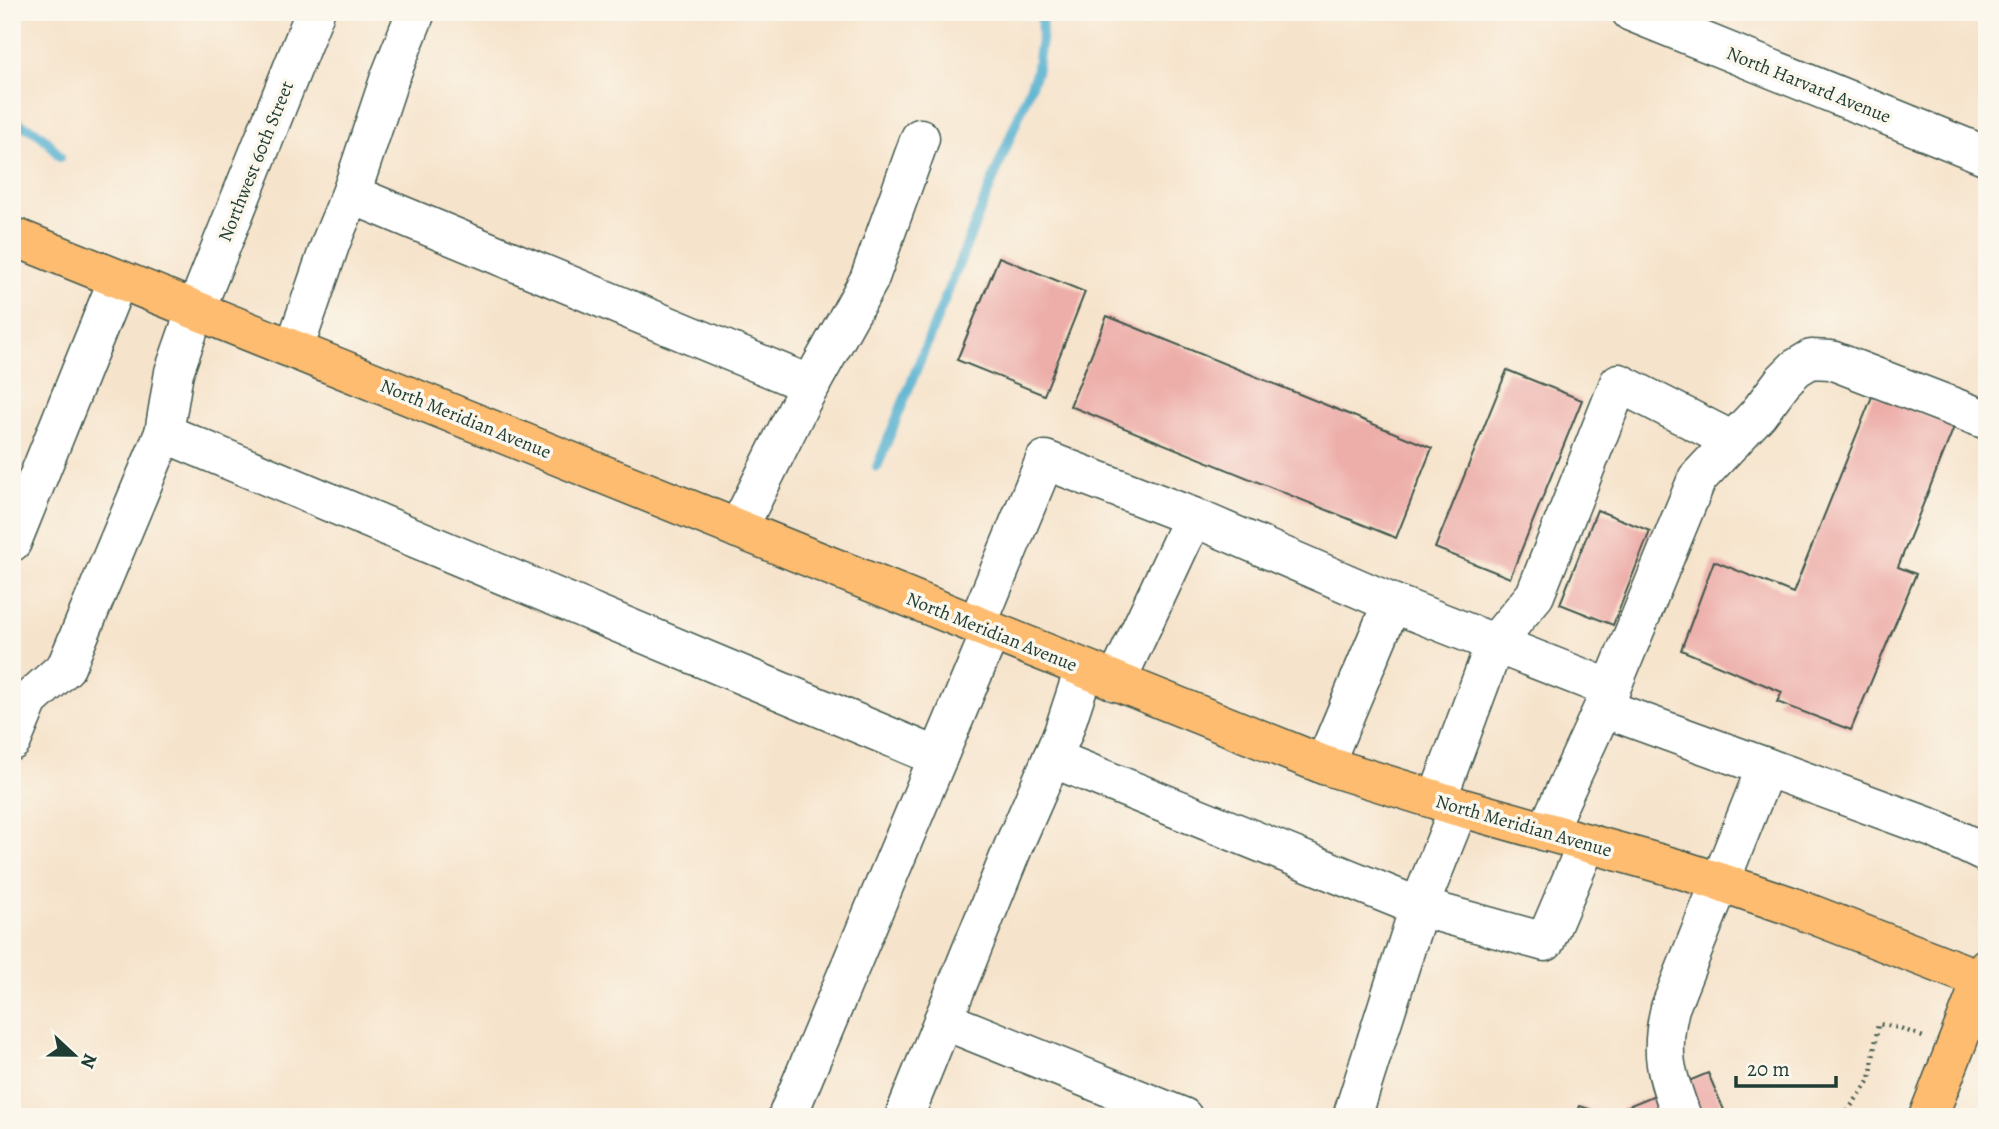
<svg xmlns="http://www.w3.org/2000/svg" width="1999" height="1129" viewBox="0 0 1999 1129" font-family="Alegreya,serif">
<rect width="100%" height="100%" fill="#fbf7ec"/>
<filter id="ink" filterUnits="userSpaceOnUse"><feTurbulence type="fractalNoise" baseFrequency=".0143" numOctaves="2"/><feDisplacementMap in="SourceGraphic" scale="14" xChannelSelector="R" yChannelSelector="G"/><feConvolveMatrix kernelMatrix="1 2 1 2 8 2 1 2 1" color-interpolation-filters="sRGB"/></filter>
<filter id="wash" filterUnits="userSpaceOnUse"><feTurbulence type="fractalNoise" baseFrequency=".00686" numOctaves="4" result="noise"/><feDisplacementMap in="SourceGraphic" scale="28" xChannelSelector="R" yChannelSelector="G"/><feGaussianBlur stdDeviation="1.57" result="paint"/><feColorMatrix in="noise" values="0 0 0 0 0 0 0 0 0 0 0 0 0 0 0 0 0 1.4 0 .05"/><feComposite in="paint" operator="in"/></filter>
<g filter="url(#wash)">
<rect width="100%" height="100%" fill="#f6e3cb"/>
<g fill="none" stroke-linecap="round" stroke-linejoin="round">
<!-- stream -->
<g stroke="#50aecf" stroke-width="10">
<path d="M12,121c26,10 32,14 48,36"/>
<polyline points="877,467 1036,73 1042,34 1041,12"/>
</g>
</g>
<g id="blocks">
<!-- building -->
<g fill="#edada9">
<polygon points="999,257 1085,292 1044,395 957,360"/>
<polygon points="1107,316 1432,448 1396,538 1070,406"/>
<polygon points="1507,370 1582,400 1510,578 1435,548"/>
<polygon points="1873,394 1954,427 1898,567 1916,574 1851,730 1777,702 1782,692 1681,650 1714,561 1793,593"/>
<polygon points="1597,510 1650,531 1613,625 1560,604"/>
<polygon points="1708,1073 1727,1117 1575,1117 1580,1106 1607,1115"/>
</g>
</g>
</g>
<g filter="url(#ink)">
<use href="#blocks" fill-opacity="0" stroke="#3f564b" stroke-width="2"/>
<g fill="none" stroke-linecap="round" stroke-linejoin="round">
<!-- minor casing -->
<g stroke="#3f564b" stroke-width="41">
<g id="minor">
<polyline points="416,12 390,77 352,191 365,200 811,385"/>
<polyline points="1631,12 1987,156"/>
<polyline points="294,349 331,242 352,191"/>
<polyline points="164,433 174,372 196,309 315,12"/>
<polyline points="738,529 801,402 869,280 920,138"/>
<polyline points="12,542 118,279"/>
<polyline points="977,625 1045,460 1193,517 1392,603 1611,689"/>
<polyline points="1116,682 1193,517"/>
<polyline points="1603,708 1766,767"/>
<polyline points="12,741 29,700 66,667 164,433 938,757"/>
<polyline points="1052,758 1419,907 1352,1117"/>
<polyline points="1324,765 1392,603"/>
<polyline points="1437,800 1495,643 1535,595 1619,383 1733,441"/>
<polyline points="1459,807 1419,907 1545,942 1587,843"/>
<polyline points="1546,832 1603,708 1697,479 1758,414 1783,381 1796,368 1811,359 1831,360 1987,420"/>
<polyline points="943,1020 1183,1117"/>
<polyline points="787,1117 991,631"/>
<polyline points="904,1117 1014,845 1063,733 1084,669"/>
<path d="M1682,1117c-16,-43 -23,-64 -12,-109l96,-241 169,62 52,25"/>
</g>
</g>
<!-- major casing -->
<g stroke="#3f564b" stroke-width="41">
<g id="major">
<polyline points="12,236 1324,765 1459,807 1676,868 1720,882 1788,905 1987,982"/>
<polyline points="1928,1117 1987,967"/>
</g>
</g>
<!-- path -->
<polyline stroke="#3f564b" stroke-width="4.5" stroke-dasharray="2 5" stroke-linecap="butt" points="1843,1117 1870,1080 1878,1024 1900,1028 1923,1037"/>
<!-- minor -->
<use href="#minor" stroke="#fff" stroke-width="38"/>
<!-- major -->
<use href="#major" stroke="#fdbc70" stroke-width="38"/>
</g>
</g>
<g text-anchor="middle" stroke-width="7" stroke-linejoin="round" paint-order="stroke">
<!-- street labels -->
<g font-size="19" fill="#1f3d34" stroke="#fbf7ec">
<text transform="translate(1809 84) rotate(22)" y="7">North Harvard Avenue</text>
<text transform="translate(255 161) rotate(-68)" y="7">Northwest 60th Street</text>
<text transform="translate(466 418) rotate(22)" y="7">North Meridian Avenue</text>
<text transform="translate(992 631) rotate(22)" y="7">North Meridian Avenue</text>
<text transform="translate(1524 825) rotate(16)" y="7">North Meridian Avenue</text>
</g>
</g>
<!-- margin -->
<rect width="1999" height="1129" fill="none" stroke="#fbf7ec" stroke-width="42"/>
<!-- north arrow -->
<g transform="translate(74 1055) rotate(112)" stroke="#fbf7ec" stroke-width="5" paint-order="stroke">
<path d="M0-5L12 26L0 18L-12 26Z" fill="#1f3d34"/>
<text y="-10" font-size="19" font-weight="bold" text-anchor="middle" fill="#1f3d34">N</text>
</g>
<!-- scale -->
<path d="M1736 1076v10h100v-10" fill="none" stroke="#1f3d34" stroke-width="3.5"/>
<text x="1747" y="1076" font-size="21" fill="#1f3d34" stroke="#fbf7ec" stroke-width="5" paint-order="stroke">20 m</text>
</svg>
